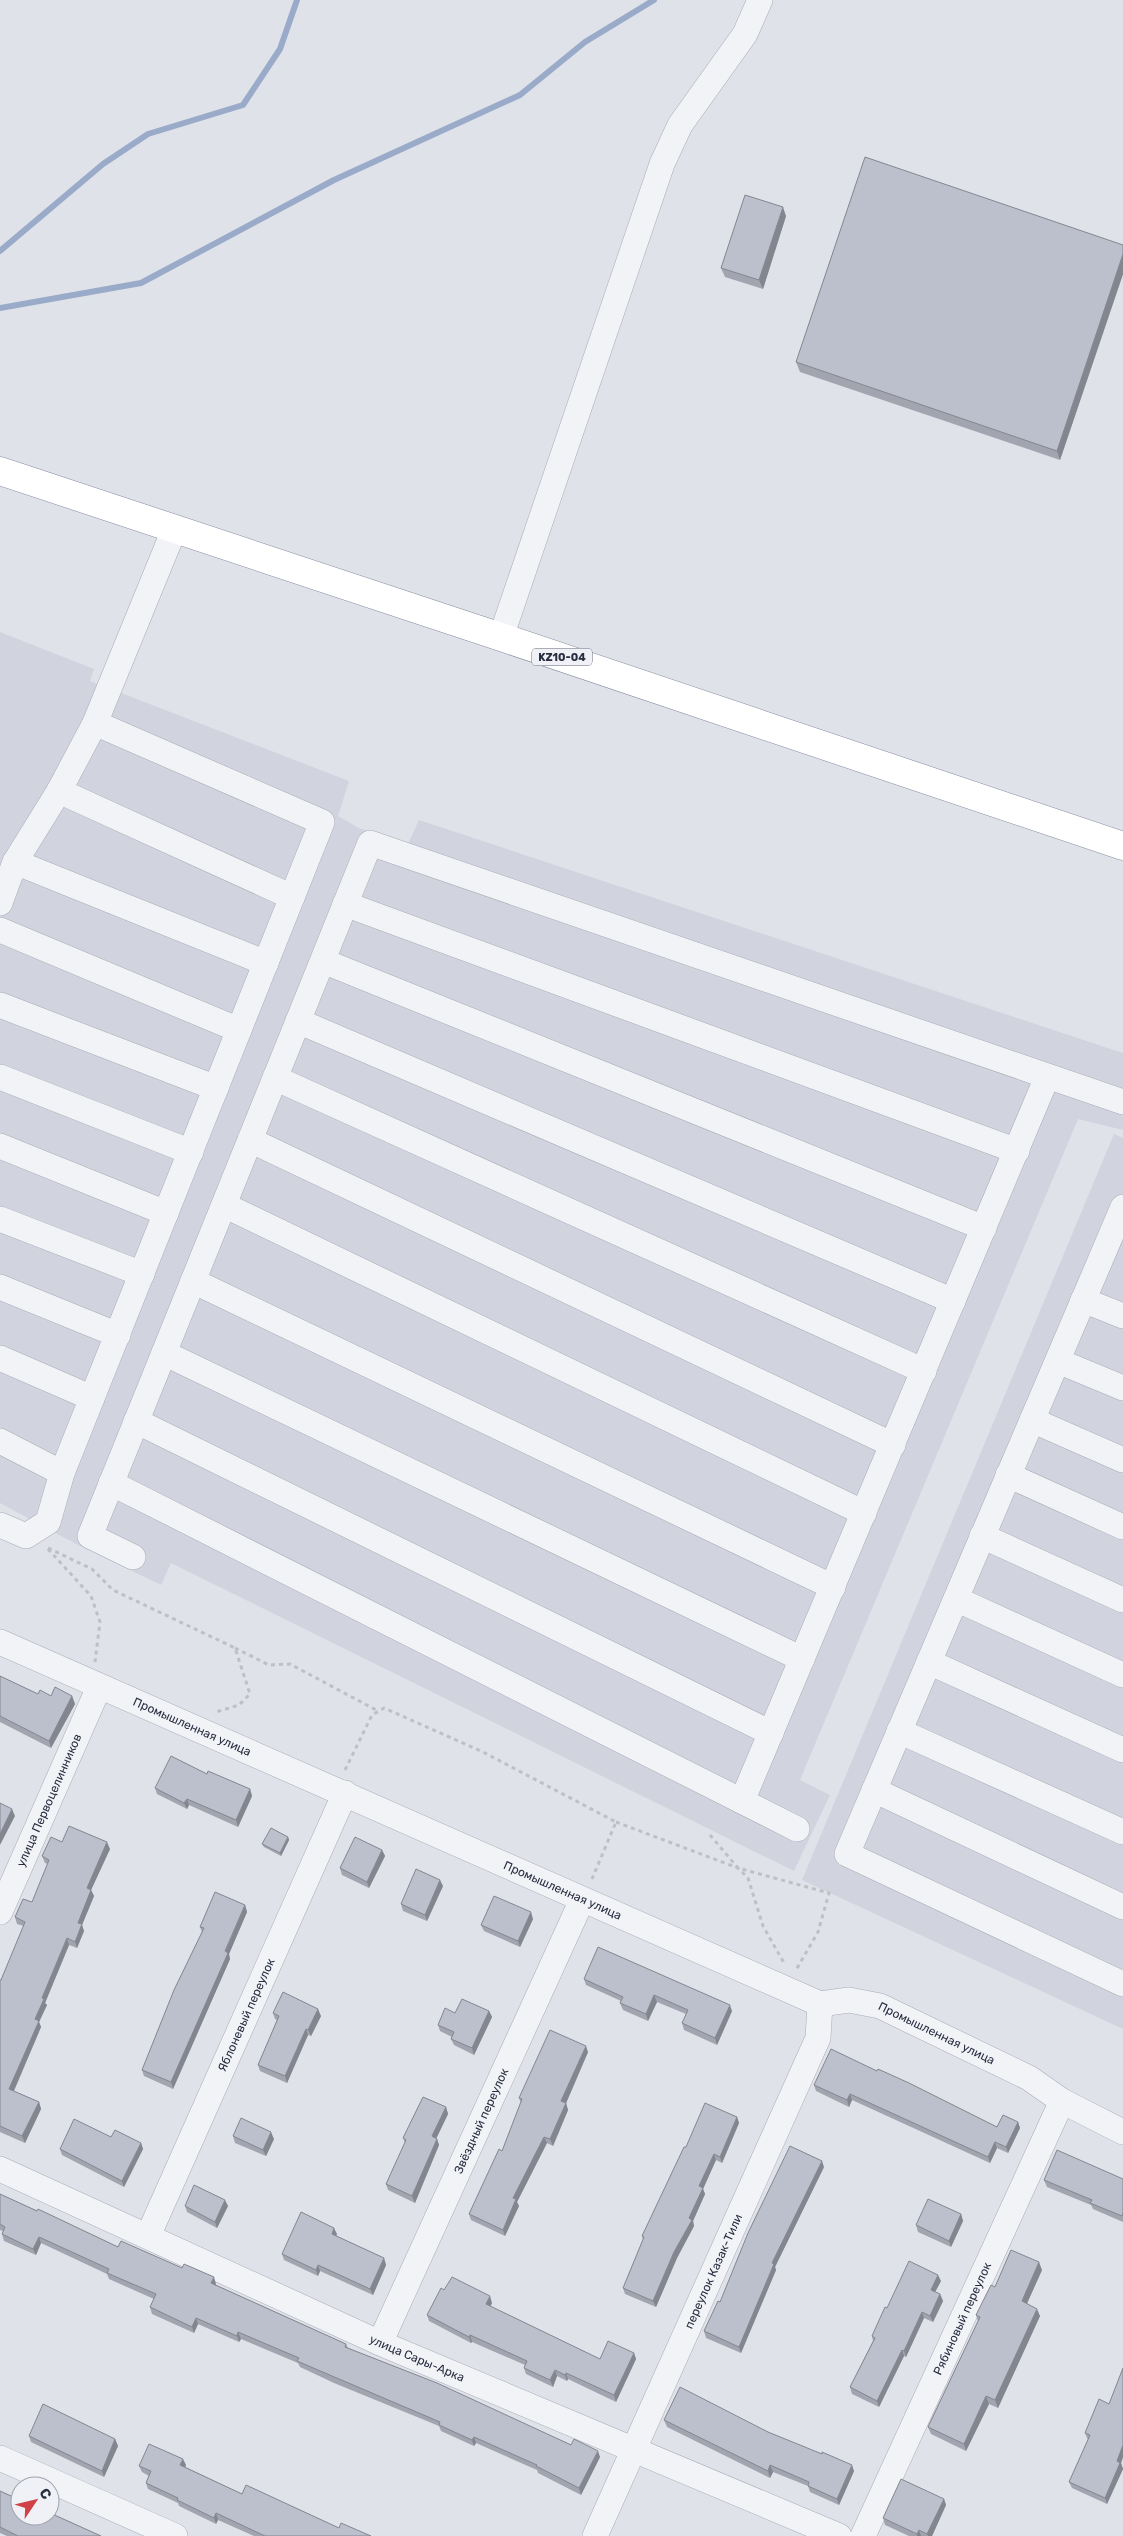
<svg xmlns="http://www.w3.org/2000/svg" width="1123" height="2536" viewBox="0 0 1123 2536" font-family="Rubik,sans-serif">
<rect width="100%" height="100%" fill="#dfe2e9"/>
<!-- built -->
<g fill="#d1d4de">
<polygon points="0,632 94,669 90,681 349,781 338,816 359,828 408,844 419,820 1123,1053 1123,1130 1078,1119 800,1780 830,1795 794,1871 171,1563 161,1585 76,1544 0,1503"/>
<polygon points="1114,1134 1123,1138 1123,2029 802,1880"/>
</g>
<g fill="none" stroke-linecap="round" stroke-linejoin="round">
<!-- stream -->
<g stroke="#9aabc9" stroke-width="6">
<polyline points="0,251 103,164 148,134 243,105 280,49 297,0"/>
<polyline points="0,308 141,283 334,180 520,95 585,42 654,0"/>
</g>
<!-- minor casing -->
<g stroke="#a8acb6" stroke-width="26">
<g id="minor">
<polyline points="501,637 662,164 680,125 745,34 760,0"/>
<polyline points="59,791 292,897"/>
<polyline points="15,862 266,963"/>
<polyline points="0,903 15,862 59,791 95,723 174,530"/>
<polyline points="345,904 1017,1151"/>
<polyline points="0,930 239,1030"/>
<polyline points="323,961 984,1228"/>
<polyline points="0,1005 216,1088"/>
<polyline points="298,1021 953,1301"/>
<polyline points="0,1077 191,1152"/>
<polyline points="275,1078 924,1371"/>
<polyline points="250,1140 893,1445"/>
<polyline points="0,1146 166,1213"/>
<polyline points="224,1205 864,1513"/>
<polyline points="1123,1207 847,1854 1123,1984"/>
<polyline points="0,1219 142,1274"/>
<polyline points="193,1281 833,1587"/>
<polyline points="0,1287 118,1335"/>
<polyline points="1083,1300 1123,1316"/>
<polyline points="164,1353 802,1659"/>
<polyline points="0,1358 92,1398"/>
<polyline points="1058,1361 1123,1388"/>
<polyline points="1032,1420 1123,1460"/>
<polyline points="136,1421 771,1733"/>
<polyline points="0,1441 62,1473"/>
<polyline points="1008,1475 1123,1527"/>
<polyline points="111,1483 797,1829"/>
<polyline points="0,1525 26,1536 48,1522 62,1473 322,822 95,723"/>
<polyline points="982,1536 1123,1600"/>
<polyline points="133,1557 90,1536 370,843 1123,1102"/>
<polyline points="956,1599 1123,1675"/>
<path id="s1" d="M0,1642l820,362 29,-4 31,6 149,72 33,23 61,31"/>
<polyline points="929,1662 1123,1750"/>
<polyline points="899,1731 1123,1832"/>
<polyline points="874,1790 1123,1907"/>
<polyline points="742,1801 1047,1077"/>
<path id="s2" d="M0,1912l99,-225"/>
<path id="s3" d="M0,2169l380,174 459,193"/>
<path id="s4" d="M148,2236l197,-443"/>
<path id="s5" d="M380,2343l202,-443"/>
<polyline points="0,2458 175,2536"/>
<path id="s6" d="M595,2536l223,-498 2,-34"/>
<path id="s7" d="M863,2536l199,-435"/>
</g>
</g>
<!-- highway casing -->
<g stroke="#868da0" stroke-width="29">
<polyline id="highway" points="0,471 501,637 1123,846"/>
</g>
<!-- path -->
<g stroke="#bdc0c7" stroke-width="3" stroke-dasharray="4 4" stroke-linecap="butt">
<polyline points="48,1548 92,1569 113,1590 235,1648 250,1694 239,1705 216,1712"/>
<polyline points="48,1549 91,1596 100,1622 95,1662"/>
<polyline points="235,1648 269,1665 290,1664 378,1711"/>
<polyline points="345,1770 372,1715 384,1708 483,1752 616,1822 592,1879"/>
<polyline points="616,1822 738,1868 748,1878 763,1926 784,1963"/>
<polyline points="710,1835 738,1868 829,1893 818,1932 796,1970"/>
</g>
<!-- minor -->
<use href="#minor" stroke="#f2f3f7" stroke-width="25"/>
<!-- highway -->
<use href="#highway" stroke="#fff" stroke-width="28"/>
</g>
<!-- wall -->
<g fill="#a2a5af">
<polygon points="786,216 763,289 725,277 721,268"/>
<polygon points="1123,245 1123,274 1060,460 800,372 796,362"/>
<polygon points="0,1676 38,1694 51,1696 72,1696 75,1704 51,1748 0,1722"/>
<polygon points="207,1774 250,1789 252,1796 238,1827 189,1805 187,1809 157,1794 155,1788"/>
<polygon points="288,1837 289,1840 281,1856 264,1847 262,1844"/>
<polygon points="62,1842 110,1849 91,1890 94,1896 82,1925 84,1931 77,1948 69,1945 45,2003 47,2005 39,2022 41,2027 14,2091 39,2102 41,2109 25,2143 0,2132 0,1980 1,1980 24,1926 17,1924 15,1917 32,1902 48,1864 45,1863 42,1856"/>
<polygon points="382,1850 385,1856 369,1888 342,1875 340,1868"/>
<polygon points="443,1886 427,1921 403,1911 401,1904"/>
<polygon points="245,1905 247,1912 229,1954 230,1959 173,2089 144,2076 142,2070 202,1932 200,1927"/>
<polygon points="533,1919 520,1947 484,1931 481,1925"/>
<polygon points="584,1979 732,2011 717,2045 684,2030 682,2023 686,2014 657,2002 648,2021 623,2010 620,2003 621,2001 586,1985"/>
<polygon points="489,2011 492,2017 474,2055 454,2045 451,2039 452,2037 440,2031 438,2025"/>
<polygon points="273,2013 321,2016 311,2036 308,2035 287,2083 260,2071 258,2065 277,2020 275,2019"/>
<polygon points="588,2052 566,2103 568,2110 553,2146 547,2143 517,2202 519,2206 505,2236 471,2220 469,2214 502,2151 521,2103 519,2098"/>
<polygon points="877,2071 997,2127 1018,2122 1020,2128 1008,2153 997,2148 990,2163 852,2100 849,2107 816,2091 814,2085"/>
<polygon points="446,2107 448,2114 436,2139 437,2139 439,2145 415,2203 388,2190 386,2184 405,2143 403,2138"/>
<polygon points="737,2117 739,2123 722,2163 716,2160 703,2189 705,2194 693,2221 694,2226 677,2258 656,2307 625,2294 623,2288 643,2240 642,2236"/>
<polygon points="233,2136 274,2139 266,2156 235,2143"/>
<polygon points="111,2137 141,2143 143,2149 124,2187 62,2155 60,2149"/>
<polygon points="824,2167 775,2267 776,2270 741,2353 706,2338 704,2331 720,2302"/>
<polygon points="1123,2179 1123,2222 1093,2209 1091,2205 1047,2187 1044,2180"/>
<polygon points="0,2194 118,2247 216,2284 216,2285 346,2344 348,2348 600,2457 581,2495 538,2473 537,2470 476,2443 474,2446 441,2431 439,2426 334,2383 300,2367 298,2363 241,2339 239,2342 198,2324 194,2333 152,2314 150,2307 154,2299 109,2279 107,2274 41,2243 36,2255 4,2241 2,2234 3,2231 0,2230"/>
<polygon points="185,2206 228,2206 217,2228 187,2212"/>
<polygon points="961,2214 963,2221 951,2247 918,2232 916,2225"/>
<polygon points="337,2234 336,2236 384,2258 386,2265 373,2295 320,2271 318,2276 284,2260 282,2254"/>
<polygon points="1042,2270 1027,2303 1040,2316 998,2408 989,2404 966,2451 931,2434 928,2427 978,2321 976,2315 995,2287"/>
<polygon points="941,2281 935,2292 940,2294 943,2301 933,2322 924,2318 906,2357 904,2356 879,2407 852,2394 850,2387 873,2341 872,2336 887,2308"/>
<polygon points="444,2290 492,2303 490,2307 600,2359 634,2353 636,2359 616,2402 568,2379 567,2381 557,2376 553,2387 526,2374 524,2368 525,2365 472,2342 471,2343 429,2321 427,2315"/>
<polygon points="1123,2368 1123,2457 1121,2463 1123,2469 1107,2504 1072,2488 1069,2482 1088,2440 1085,2433 1109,2404"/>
<polygon points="664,2420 768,2432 854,2471 839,2505 810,2492 808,2486 773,2472 770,2478 667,2427"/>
<polygon points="29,2436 115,2439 118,2446 104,2477 31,2442"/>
<polygon points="186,2465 185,2467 242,2494 339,2528 371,2536 254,2536 218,2520 216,2524 179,2506 178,2503 148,2489 146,2483 149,2476 142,2472 139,2466"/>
<polygon points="0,2491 101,2536 7,2536 0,2533"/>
<polygon points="944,2499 946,2505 932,2536 909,2536 885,2525 883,2518"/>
</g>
<!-- shaded-wall -->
<g fill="#84868f">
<polygon points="783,207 786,216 763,289 759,280"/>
<polygon points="1123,254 1123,274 1060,460 1057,451"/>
<polygon points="72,1696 75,1704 51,1748 49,1741"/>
<polygon points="250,1789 252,1796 238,1827 236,1820"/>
<polygon points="187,1799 189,1805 187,1809 184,1803"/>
<polygon points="12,1809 15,1816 0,1845 0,1834"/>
<polygon points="288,1837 289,1840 281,1856 280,1853"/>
<polygon points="107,1842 110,1849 91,1890 94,1896 82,1925 84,1931 77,1948 75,1942 78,1923 87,1888"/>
<polygon points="382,1850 385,1856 369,1888 367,1882"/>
<polygon points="440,1880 443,1886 427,1921 425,1915"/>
<polygon points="245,1905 247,1912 229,1954 230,1959 173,2089 171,2082"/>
<polygon points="531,1912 533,1919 520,1947 518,1941"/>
<polygon points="67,1938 69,1945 45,2003 47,2005 39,2022 41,2027 12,2095 9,2089 42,1998"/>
<polygon points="654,1995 657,2002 648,2021 646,2014"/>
<polygon points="730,2005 732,2011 717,2045 715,2038"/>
<polygon points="318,2009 321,2016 311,2036 308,2030"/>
<polygon points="489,2011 492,2017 474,2055 472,2048"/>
<polygon points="306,2029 308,2035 287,2083 285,2076"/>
<polygon points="586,2046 588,2052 564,2108 561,2101"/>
<polygon points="850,2094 852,2100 849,2107 847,2100"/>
<polygon points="39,2102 41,2109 25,2143 22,2136"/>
<polygon points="566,2103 568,2110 553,2146 550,2139"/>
<polygon points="446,2107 448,2114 434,2143 432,2136"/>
<polygon points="737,2117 739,2123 722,2163 720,2157"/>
<polygon points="1018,2122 1020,2128 1008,2153 1006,2147"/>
<polygon points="271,2132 274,2139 266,2156 263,2150"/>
<polygon points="544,2137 547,2143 517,2202 519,2206 505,2236 503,2230 513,2198"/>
<polygon points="437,2139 439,2145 415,2203 412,2196"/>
<polygon points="995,2142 997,2148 990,2163 988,2157"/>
<polygon points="141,2143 143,2149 124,2187 122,2181"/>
<polygon points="714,2154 716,2160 703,2189 705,2194 693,2221 694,2226 677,2258 656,2307 653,2301 689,2218 699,2186"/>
<polygon points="822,2161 824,2167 775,2267 776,2270 741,2353 739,2347 772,2263"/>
<polygon points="225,2200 228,2206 217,2228 215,2222"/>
<polygon points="961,2214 963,2221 951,2247 949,2241"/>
<polygon points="334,2228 337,2234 334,2241 332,2234"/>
<polygon points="39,2237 41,2243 36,2255 33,2249"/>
<polygon points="384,2258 386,2265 373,2295 370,2289"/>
<polygon points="1039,2262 1042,2270 1025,2308 1022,2301"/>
<polygon points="318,2265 320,2271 318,2276 316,2270"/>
<polygon points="938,2275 941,2281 933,2296 931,2290"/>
<polygon points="214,2277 216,2284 214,2290 211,2283"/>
<polygon points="940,2294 943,2301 933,2322 930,2316"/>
<polygon points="490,2296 492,2303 488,2311 486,2304"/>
<polygon points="1037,2309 1040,2316 998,2408 995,2400"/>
<polygon points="922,2312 924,2318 906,2357 904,2351"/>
<polygon points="196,2318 198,2324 194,2333 192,2327"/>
<polygon points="238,2332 241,2339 239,2342 237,2336"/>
<polygon points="470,2335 472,2342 471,2343 469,2337"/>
<polygon points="902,2350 904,2356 879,2407 877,2401"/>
<polygon points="634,2353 636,2359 616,2402 614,2395"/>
<polygon points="555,2370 557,2376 553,2387 550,2380"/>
<polygon points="566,2373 568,2379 567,2381 565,2375"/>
<polygon points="986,2396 989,2404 966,2451 964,2444"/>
<polygon points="474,2437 476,2443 474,2446 472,2440"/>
<polygon points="115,2439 118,2446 104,2477 102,2471"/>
<polygon points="1123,2445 1123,2457 1121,2463 1123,2469 1107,2504 1105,2498 1117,2461"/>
<polygon points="598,2451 600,2457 581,2495 579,2488"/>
<polygon points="183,2459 186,2465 183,2472 180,2465"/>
<polygon points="770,2465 773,2472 770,2478 768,2471"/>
<polygon points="852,2465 854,2471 839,2505 837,2499"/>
<polygon points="944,2499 946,2505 932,2536 928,2536 927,2534"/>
<polygon points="216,2513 218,2520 216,2524 214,2518"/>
<polygon points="919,2530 921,2536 917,2536 917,2534"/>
</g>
<!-- building -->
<g fill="#bcc0cc" stroke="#84868f">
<polygon points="865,157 1123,245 1123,254 1057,451 796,362"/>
<polygon points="745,195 783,207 759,280 721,268"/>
<polygon points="0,1676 38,1694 40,1690 51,1696 55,1687 72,1696 49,1741 0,1716"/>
<polygon points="171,1756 207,1774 208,1771 250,1789 236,1820 187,1799 184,1803 155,1788"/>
<polygon points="0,1803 12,1809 0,1834"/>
<polygon points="69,1826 107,1842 87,1888 91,1890 78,1923 82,1924 75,1942 67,1938 42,1998 44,1999 35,2019 39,2021 9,2089 39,2102 22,2136 0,2126 0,1980 1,1980 25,1922 15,1917 23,1899 32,1902 49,1860 42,1856 51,1837 62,1842"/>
<polygon points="271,1828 288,1837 280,1853 262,1844"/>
<polygon points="355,1837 382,1850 367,1882 340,1868"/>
<polygon points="416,1869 440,1880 425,1915 401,1904"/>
<polygon points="215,1892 245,1905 225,1951 228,1953 171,2082 142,2070 174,1990 204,1928 200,1927"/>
<polygon points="494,1896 531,1912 518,1941 481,1925"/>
<polygon points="598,1947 730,2005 715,2038 682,2023 688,2010 654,1995 646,2014 620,2003 623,1997 584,1979"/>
<polygon points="283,1992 318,2009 308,2030 306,2029 285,2076 258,2065 279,2016 273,2013"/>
<polygon points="462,1999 489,2011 472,2048 451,2039 454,2032 438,2025 445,2008 455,2013"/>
<polygon points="550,2030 586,2046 561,2101 566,2103 550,2139 544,2137 513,2198 516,2199 503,2230 469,2214 499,2149 502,2151 522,2099 519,2098"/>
<polygon points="831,2049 877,2071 878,2069 909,2083 997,2127 1003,2115 1018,2122 1006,2147 995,2142 988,2157 850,2094 847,2100 814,2085"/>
<polygon points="423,2097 446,2107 432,2136 437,2139 412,2196 386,2184 406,2140 403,2138"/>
<polygon points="705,2103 737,2117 720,2157 714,2154 699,2186 703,2188 689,2218 692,2220 674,2252 653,2301 623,2288 644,2237 642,2236 684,2147 686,2147"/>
<polygon points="241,2118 271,2132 263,2150 233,2136"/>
<polygon points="74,2119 111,2137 115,2130 141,2143 122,2181 60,2149"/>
<polygon points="790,2146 822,2161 772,2263 774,2264 739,2347 704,2331 718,2301 720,2302 748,2233"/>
<polygon points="1057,2150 1123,2179 1123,2213 1122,2216 1090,2203 1092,2200 1044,2180"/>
<polygon points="194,2185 225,2200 215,2222 185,2206"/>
<polygon points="0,2194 37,2211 38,2209 118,2247 121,2241 182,2268 184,2264 214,2277 211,2283 346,2344 345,2347 437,2383 571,2445 574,2439 598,2451 579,2488 536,2466 537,2465 474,2437 472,2440 439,2425 440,2422 332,2376 297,2361 299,2358 238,2332 237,2336 196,2318 192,2327 150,2307 156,2294 107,2273 109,2269 39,2237 33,2249 2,2234 5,2227 0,2224"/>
<polygon points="928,2199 961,2214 949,2241 916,2225"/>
<polygon points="301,2212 334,2228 332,2234 384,2258 370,2289 318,2265 316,2270 282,2254"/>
<polygon points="1011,2250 1039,2262 1022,2301 1037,2309 995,2400 986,2396 964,2444 928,2427 980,2317 976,2315 991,2285 995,2287"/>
<polygon points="909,2261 938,2275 931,2290 940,2294 930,2316 922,2312 904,2351 902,2350 877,2401 850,2387 875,2338 872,2336 885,2307 887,2308"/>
<polygon points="452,2277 490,2296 486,2304 600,2359 608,2341 634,2353 614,2395 566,2373 565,2375 555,2370 550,2380 524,2368 527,2361 470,2335 469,2337 427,2315 441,2288 444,2290"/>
<polygon points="1123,2368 1123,2445 1117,2461 1120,2463 1105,2498 1069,2482 1090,2435 1085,2433 1099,2399 1109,2404"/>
<polygon points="680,2387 768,2432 822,2454 822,2452 852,2465 837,2499 808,2486 809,2482 770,2465 768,2471 664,2420"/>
<polygon points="43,2404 115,2439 102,2471 29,2436"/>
<polygon points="149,2444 183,2459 180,2465 242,2494 246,2485 339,2528 341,2523 371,2536 265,2536 216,2513 214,2518 177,2500 178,2498 146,2483 151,2471 139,2466"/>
<polygon points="901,2479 944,2499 927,2534 919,2530 917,2534 883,2518"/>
<polygon points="0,2491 20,2500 20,2516 50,2516 50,2513 101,2536 18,2536 0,2527"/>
</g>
<g text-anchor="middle" stroke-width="4" stroke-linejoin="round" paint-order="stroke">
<!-- shield labels -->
<rect fill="#eff1f6" stroke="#646877" stroke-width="1" x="532" y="648.5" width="60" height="17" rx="4"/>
<g font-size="11" font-weight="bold" fill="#282e40">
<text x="562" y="661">KZ10-04</text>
</g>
<!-- street labels -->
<g font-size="12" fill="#282e40" stroke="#eff1f6">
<text dy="4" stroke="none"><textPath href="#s1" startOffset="210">Промышленная улица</textPath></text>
<text dy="4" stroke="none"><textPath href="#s2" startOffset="122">улица Первоцелинников</textPath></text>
<text dy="4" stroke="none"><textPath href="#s1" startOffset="615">Промышленная улица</textPath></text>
<text dy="4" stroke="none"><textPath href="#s4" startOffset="242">Яблоневый переулок</textPath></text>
<text dy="4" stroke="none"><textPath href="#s1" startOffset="1020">Промышленная улица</textPath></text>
<text dy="4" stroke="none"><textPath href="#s5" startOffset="244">Звёздный переулок</textPath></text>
<text dy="4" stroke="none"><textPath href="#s6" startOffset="290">переулок Казак-Тили</textPath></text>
<text dy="4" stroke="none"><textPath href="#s7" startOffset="239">Рябиновый переулок</textPath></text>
<text dy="4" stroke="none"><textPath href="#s3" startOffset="458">улица Сары-Арка</textPath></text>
</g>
</g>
<!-- north arrow -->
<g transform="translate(35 2501) rotate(55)"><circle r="24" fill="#eff1f6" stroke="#9fa3ad"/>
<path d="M0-4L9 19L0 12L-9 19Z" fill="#d04245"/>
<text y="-8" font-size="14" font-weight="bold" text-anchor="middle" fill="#282e40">С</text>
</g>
</svg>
